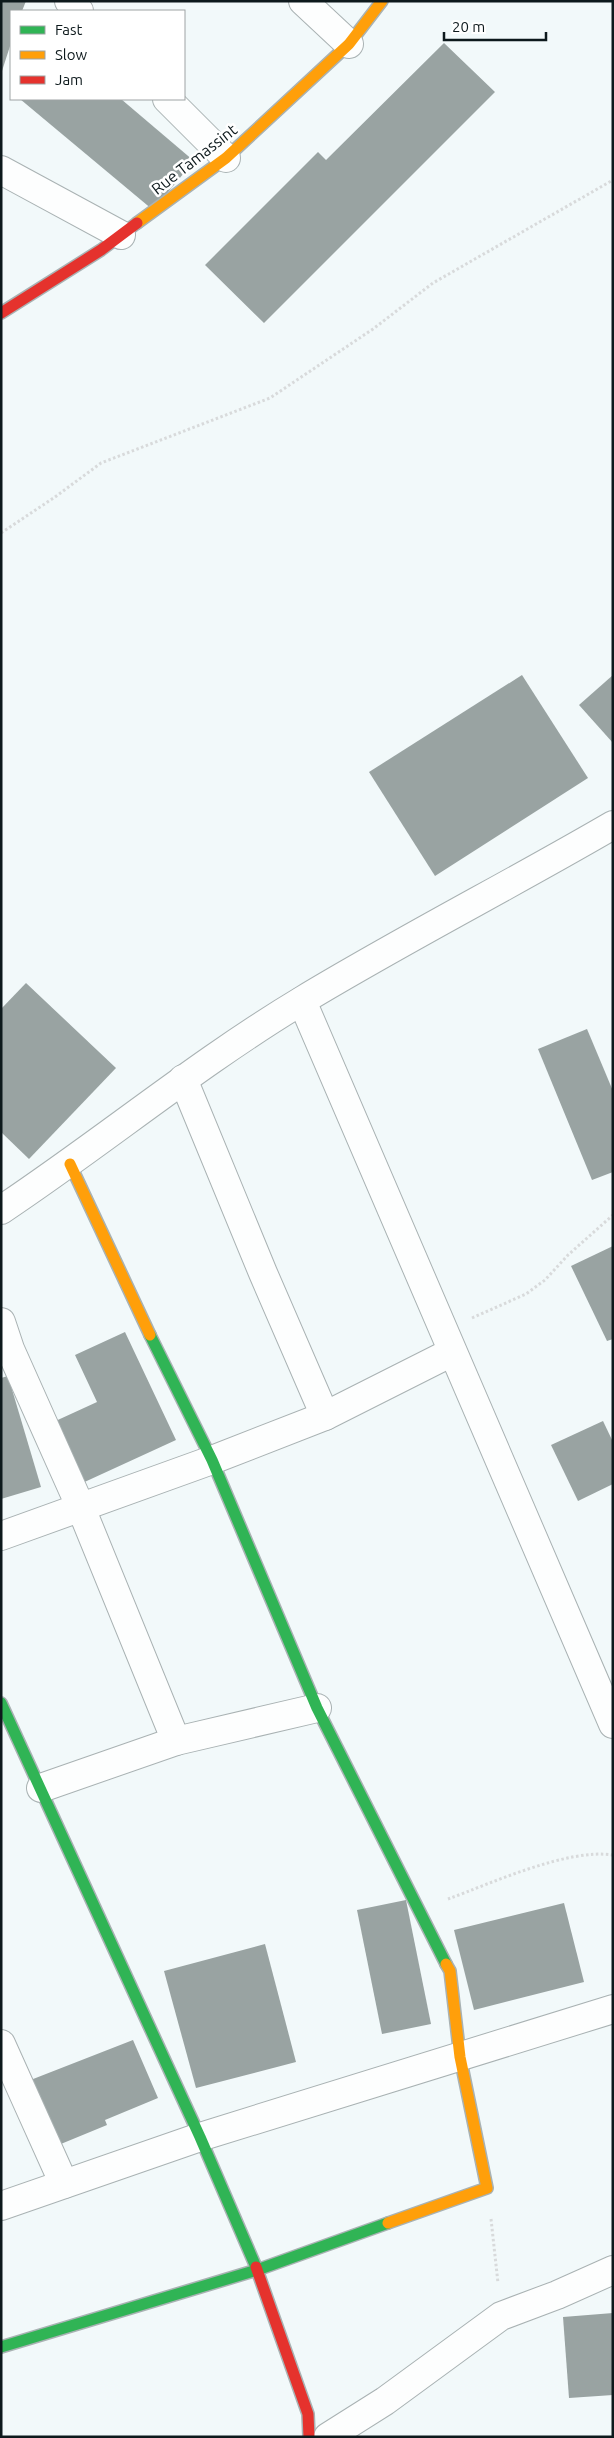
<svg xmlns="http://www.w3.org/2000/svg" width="614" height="2438" viewBox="0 0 614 2438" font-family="Ubuntu,sans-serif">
<rect width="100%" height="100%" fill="#f2f9fa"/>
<!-- building -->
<g fill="#99a3a2">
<polygon points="1,1 26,1 22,11 11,11 11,43 2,71"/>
<polygon points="444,43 495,92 264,323 205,265 318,152 326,160"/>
<polygon points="20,99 121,99 194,161 153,210"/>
<polygon points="522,675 588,778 435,876 369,772"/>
<polygon points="613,675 613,743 579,705"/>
<polygon points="26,983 116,1068 29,1159 1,1132 1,1009"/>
<polygon points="587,1029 613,1091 613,1172 592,1180 538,1049"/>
<polygon points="613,1246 613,1339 607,1341 571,1266"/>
<polygon points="125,1332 176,1440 78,1485 49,1424 97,1402 75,1355"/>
<polygon points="8,1376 41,1487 1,1499 1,1378"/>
<polygon points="603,1421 613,1442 613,1484 578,1501 551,1445"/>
<polygon points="406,1900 431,2024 382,2034 357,1910"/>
<polygon points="564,1903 584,1982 474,2010 454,1930"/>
<polygon points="265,1944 296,2062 196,2088 164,1971"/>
<polygon points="133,2040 158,2098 105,2120 107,2125 56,2146 28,2081"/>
<polygon points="613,2313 613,2395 569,2398 563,2317"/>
</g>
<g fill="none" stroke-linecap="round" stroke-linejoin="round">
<!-- street casing -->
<g stroke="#a9b2b3" stroke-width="30">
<g id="street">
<polyline points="69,1 79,11"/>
<polyline points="303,1 349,44"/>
<polyline points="167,99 226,158"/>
<polyline points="1,170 121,235"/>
<polyline points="302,1001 613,1724"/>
<polyline points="183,1079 263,1273 325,1416"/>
<path d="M1,1210c102,-68 197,-147 302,-210 101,-61 207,-115 310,-175"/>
<polyline points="1,1322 10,1349 81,1508 176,1741"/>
<polyline points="1,1536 212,1460 325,1416 452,1352"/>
<polyline points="41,1788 176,1741 317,1708"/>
<polyline points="1,2044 64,2184"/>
<polyline points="1,2206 200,2137 613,2009"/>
<polyline points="328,2437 385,2401 501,2316 557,2295 613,2270"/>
</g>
</g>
<!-- fast casing -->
<g stroke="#a9b2b3" stroke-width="14">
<g id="fast">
<polyline points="150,1335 212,1460 317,1708 446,1964"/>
<polyline points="1,1703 200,2137 256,2267"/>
<polyline points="1,2347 257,2270 388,2223"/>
</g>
</g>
<!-- slow casing -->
<g stroke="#a9b2b3" stroke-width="14">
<g id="slow">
<polyline points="137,223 226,158 349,44 382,1"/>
<polyline points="70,1164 150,1335"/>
<polyline points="388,2223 487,2188 460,2057 450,1971 446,1964"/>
</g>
</g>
<!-- jam casing -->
<g stroke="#a9b2b3" stroke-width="14">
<g id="jam">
<polyline points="1,313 101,250 137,223"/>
<polyline points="256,2267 308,2414 309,2437"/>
</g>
</g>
<!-- path -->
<g stroke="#d8dadb" stroke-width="3" stroke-dasharray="2.5 2.5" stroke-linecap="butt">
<polyline points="1,533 55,497 101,463 270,398 373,329 433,283 613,180"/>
<polyline points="472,1318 526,1294 545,1280 568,1255 613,1215"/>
<path d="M448,1899c44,-16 120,-51 165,-44"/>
<polyline points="491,2219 498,2283"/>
</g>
<!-- street -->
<use href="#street" stroke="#fdfefe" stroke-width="28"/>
<!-- fast -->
<use href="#fast" stroke="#30b455" stroke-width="11"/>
<!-- slow -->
<use href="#slow" stroke="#ff9f0a" stroke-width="11"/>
<!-- jam -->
<use href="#jam" stroke="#e5322d" stroke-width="11"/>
</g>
<g text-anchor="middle" stroke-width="5" stroke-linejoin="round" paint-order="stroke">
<!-- street labels -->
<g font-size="16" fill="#0d191c" stroke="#fff">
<text transform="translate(194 159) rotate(-38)" y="6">Rue Tamassint</text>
</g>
</g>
<!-- border -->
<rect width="614" height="2438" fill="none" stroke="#0d191c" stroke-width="5"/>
<!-- legend -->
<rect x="10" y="10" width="175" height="90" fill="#ffffff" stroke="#9ea3a4"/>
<rect x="20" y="26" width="25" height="8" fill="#30b455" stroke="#9ea3a4"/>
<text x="55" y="35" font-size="15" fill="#0d191c">Fast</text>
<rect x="20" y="51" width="25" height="8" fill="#ff9f0a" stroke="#9ea3a4"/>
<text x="55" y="60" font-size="15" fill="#0d191c">Slow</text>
<rect x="20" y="76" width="25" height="8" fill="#e5322d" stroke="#9ea3a4"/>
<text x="55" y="85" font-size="15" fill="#0d191c">Jam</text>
<!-- scale -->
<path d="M444 32v8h102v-8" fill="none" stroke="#0d191c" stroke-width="2.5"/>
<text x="452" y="32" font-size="15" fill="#0d191c" stroke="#ffffff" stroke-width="4" paint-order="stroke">20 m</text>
</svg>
